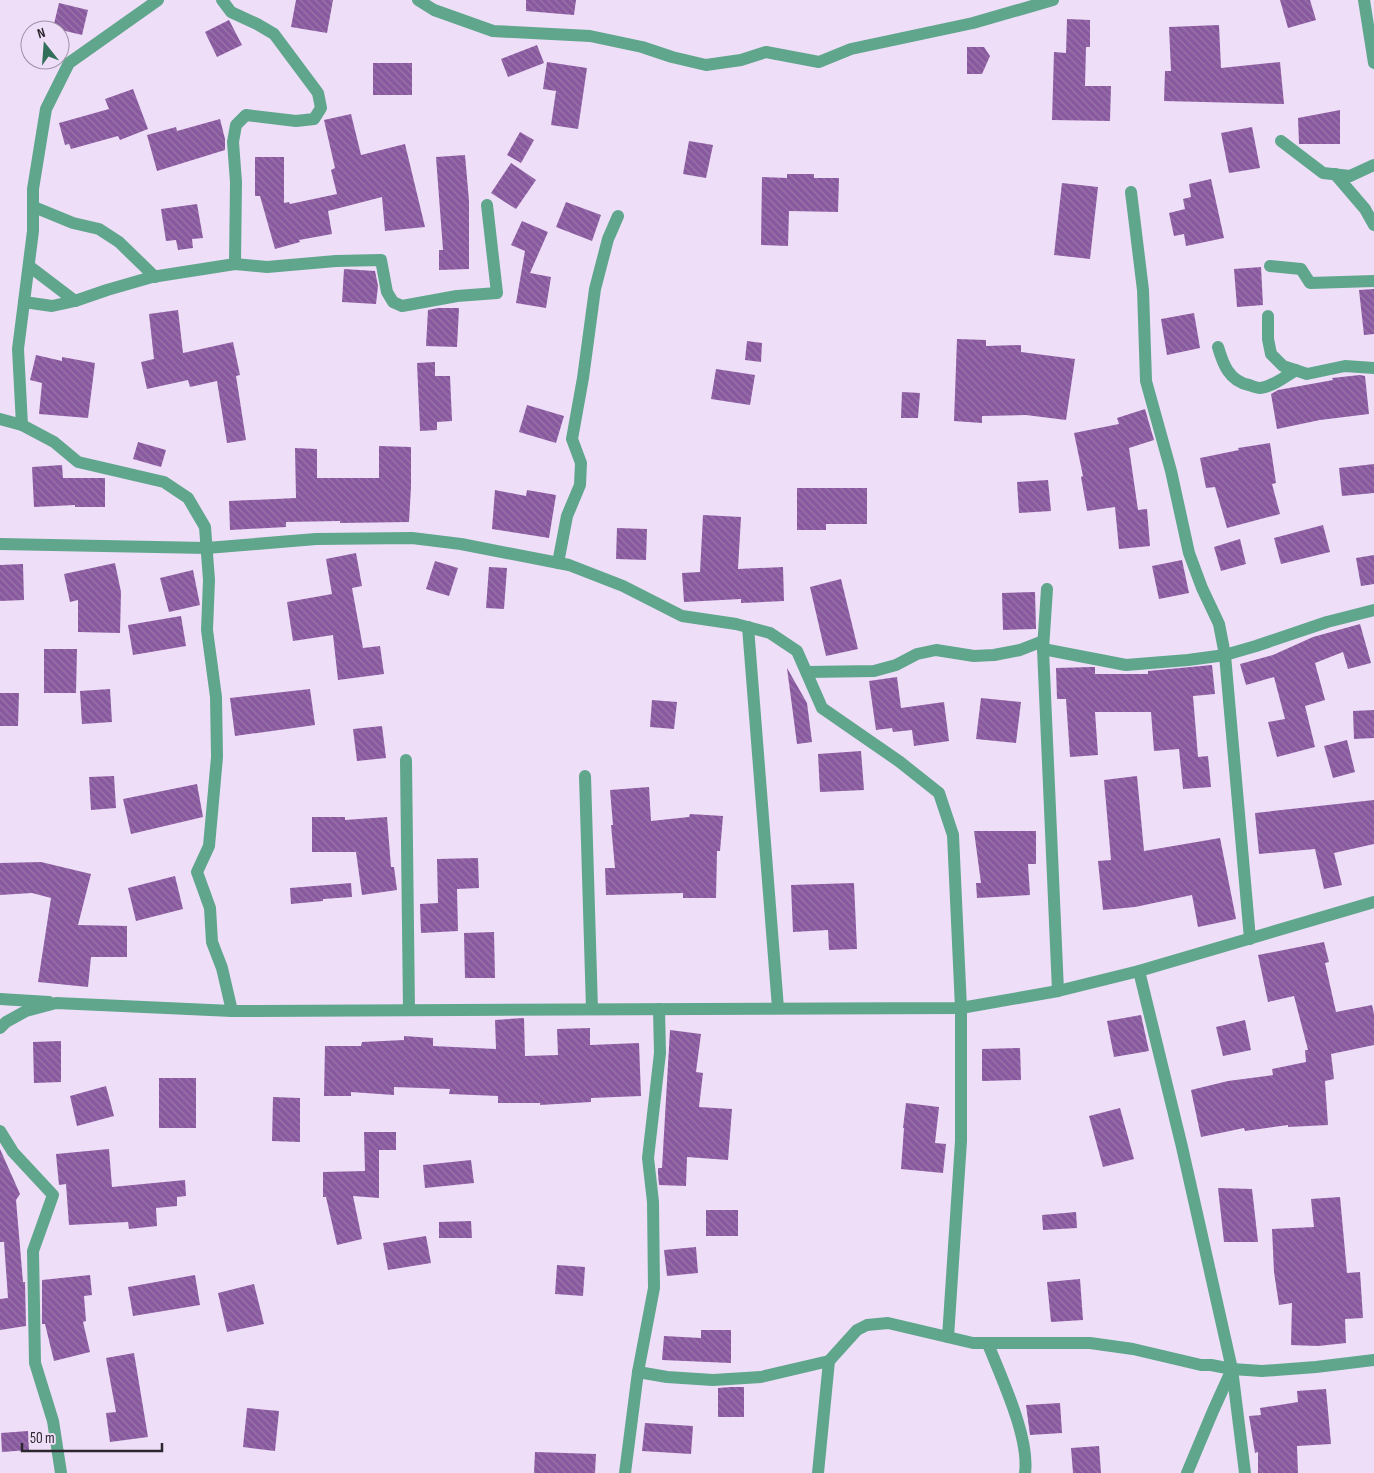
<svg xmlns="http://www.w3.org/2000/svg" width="1374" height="1473" viewBox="0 0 1374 1473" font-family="'Sofia Sans Condensed',sans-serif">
<defs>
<pattern id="building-back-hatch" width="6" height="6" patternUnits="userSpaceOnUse" patternTransform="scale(1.25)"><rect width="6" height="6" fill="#89599f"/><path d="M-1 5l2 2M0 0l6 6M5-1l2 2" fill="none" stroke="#9a77a9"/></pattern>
</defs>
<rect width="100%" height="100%" fill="#efdef8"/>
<!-- building -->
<g fill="url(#building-back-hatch)">
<polygon points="296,0 333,0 327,33 291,27"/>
<polygon points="526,0 576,0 574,15 526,11"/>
<polygon points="1280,0 1310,0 1316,20 1288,28"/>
<polygon points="59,3 88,10 82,35 53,28"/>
<polygon points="1067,19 1090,20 1090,47 1086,47 1085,86 1111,86 1110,121 1052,120 1054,52 1066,53"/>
<polygon points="229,20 242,45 217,57 205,32"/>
<polygon points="1219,25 1221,68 1280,62 1284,104 1164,101 1165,71 1171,71 1169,27"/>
<polygon points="537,45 544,63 508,77 501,59"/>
<polygon points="967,47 984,47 990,56 982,74 967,74"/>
<polygon points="547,62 587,68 578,129 551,125 556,91 543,89"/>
<rect x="373" y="63" width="39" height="32"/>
<polygon points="133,89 148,129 120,140 118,136 71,149 69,144 65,145 59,123 109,109 105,99"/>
<polygon points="1340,110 1340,144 1299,144 1298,118"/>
<polygon points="351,114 361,155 405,144 425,227 385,231 382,197 328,211 332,234 299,240 300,242 275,249 260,196 255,196 255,157 284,157 284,203 289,202 290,204 337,194 331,170 335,168 324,120"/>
<polygon points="220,119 225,139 225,150 157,171 147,135 176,127 177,131"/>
<polygon points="1252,127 1260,168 1229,173 1221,133"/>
<polygon points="520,132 534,140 521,163 507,155"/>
<polygon points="689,141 713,145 706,178 683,174"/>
<polygon points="465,155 469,201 469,269 439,270 439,250 443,250 436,157"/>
<polygon points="511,163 536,180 516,209 491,193"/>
<polygon points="787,174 814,174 814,178 839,178 838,212 789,211 788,246 761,245 762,177 787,178"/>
<polygon points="1211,179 1224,238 1186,246 1184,234 1174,236 1169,213 1185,209 1183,199 1191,197 1189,184"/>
<polygon points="1062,183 1098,187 1090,259 1054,255"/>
<polygon points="566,202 601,215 592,241 556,227"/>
<polygon points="197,204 203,238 192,239 193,248 178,250 176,240 166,241 161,209"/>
<polygon points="522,221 548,232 530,273 551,277 546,308 516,303 525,251 511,245"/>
<polygon points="1261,267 1263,305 1237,307 1234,269"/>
<polygon points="344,269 375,271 378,286 376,304 342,302"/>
<polygon points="1374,289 1374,334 1364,335 1359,290"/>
<polygon points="438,308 459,308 457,347 426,346 428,310"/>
<polygon points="178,310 183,353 233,342 240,375 236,376 246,440 227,443 217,381 190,387 188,380 147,389 141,362 154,359 149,314"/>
<polygon points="1194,313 1200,348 1167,355 1161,319"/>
<polygon points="957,339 986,340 986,346 1021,345 1021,352 1075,359 1066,420 1026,415 982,416 982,423 954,421"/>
<polygon points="747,341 762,343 761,362 745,360"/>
<polygon points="36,355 62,361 62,357 95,363 88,418 39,414 42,383 30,380"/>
<polygon points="435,362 435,376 450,376 452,421 437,422 437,430 420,431 417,363"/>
<polygon points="716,369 755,375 750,405 711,399"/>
<polygon points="1360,375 1365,376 1369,414 1320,420 1277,429 1271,394 1278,390 1333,380 1332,378"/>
<polygon points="902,392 920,393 918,418 901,418"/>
<polygon points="527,405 564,416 556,443 519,432"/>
<polygon points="1145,409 1154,440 1129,448 1138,510 1147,509 1150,546 1119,549 1115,507 1087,511 1081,477 1083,476 1074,433 1119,424 1117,418"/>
<polygon points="138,442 166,450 161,467 133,459"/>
<polygon points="1270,443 1276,483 1272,484 1280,514 1227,528 1215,487 1206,488 1200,458 1239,450 1238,448"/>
<polygon points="379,446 411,447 411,487 409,522 340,523 340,521 286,522 286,527 230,530 229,501 296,498 295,448 317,449 317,478 379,478"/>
<polygon points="1374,464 1374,493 1342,496 1339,468"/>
<polygon points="62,465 63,478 105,478 105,507 75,507 75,505 34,507 32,467"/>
<polygon points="1048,480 1051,511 1019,513 1017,482"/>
<polygon points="797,488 867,488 867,524 826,524 826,530 797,530"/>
<polygon points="495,490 526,496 527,490 556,495 549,538 492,529"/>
<polygon points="703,515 741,517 738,569 783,567 784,601 741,603 741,599 684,602 682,573 700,572"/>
<polygon points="1323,525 1330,552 1281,564 1274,538"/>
<polygon points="617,528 647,529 646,560 616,559"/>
<polygon points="1240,539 1246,564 1221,571 1214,547"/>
<polygon points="356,553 362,586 352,588 363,648 380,646 384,674 338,680 333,635 293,641 287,602 332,594 326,559"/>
<polygon points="1374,555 1374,584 1361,586 1356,558"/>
<polygon points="1182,560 1189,593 1159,599 1152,566"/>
<polygon points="435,561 458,568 449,596 426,589"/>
<polygon points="115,563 121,592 120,633 78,632 78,600 70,602 64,574"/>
<polygon points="23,564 24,600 0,601 0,565"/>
<polygon points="489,567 507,568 504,609 486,608"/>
<polygon points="193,570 200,605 169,612 160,578"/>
<polygon points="841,579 858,649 826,656 810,587"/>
<polygon points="1035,592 1036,629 1003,630 1002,593"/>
<polygon points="181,616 186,646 133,655 128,625"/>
<polygon points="1360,624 1371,663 1348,669 1343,652 1315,663 1325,700 1305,706 1315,747 1277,757 1268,722 1285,719 1274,677 1246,685 1240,664 1273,655 1313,637"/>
<polygon points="44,649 77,649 76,693 44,693"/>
<polygon points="1212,665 1215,694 1193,696 1198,757 1208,756 1211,787 1183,789 1179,749 1154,751 1151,712 1095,712 1098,755 1070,757 1066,699 1057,699 1056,668 1092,667 1095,667 1095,674 1148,674 1148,671"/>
<polygon points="787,668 807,703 812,742 797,744"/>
<polygon points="897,677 901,708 944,702 949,741 914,746 912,730 893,732 892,728 876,730 869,681"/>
<polygon points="110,689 112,722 82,724 80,691"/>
<polygon points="310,689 315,725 235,736 230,698"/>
<polygon points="0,693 19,693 18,726 0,726"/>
<polygon points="981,698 1021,702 1016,743 976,739"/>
<polygon points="652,700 677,702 674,729 650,727"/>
<polygon points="1374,710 1374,738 1354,739 1353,711"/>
<polygon points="382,726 386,758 357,761 353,729"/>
<polygon points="1347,740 1355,772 1333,778 1324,746"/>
<polygon points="861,751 864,790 820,792 818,754"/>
<polygon points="114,776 116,808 91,810 89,777"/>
<polygon points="1137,776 1144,851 1220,838 1236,919 1198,927 1192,895 1135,907 1103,910 1098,861 1111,860 1104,780"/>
<polygon points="197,784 203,817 131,834 123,799"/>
<polygon points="649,787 651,821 689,817 690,814 723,816 720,851 717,851 716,898 683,898 683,893 606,895 605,868 615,868 611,825 613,825 610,790"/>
<polygon points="1374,800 1374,844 1334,853 1342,885 1324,889 1315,849 1259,854 1255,813"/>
<polygon points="312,817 345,817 345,820 387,817 391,867 394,867 397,890 362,895 356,852 312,852"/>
<polygon points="974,831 1036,831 1036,864 1028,864 1030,895 977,898 976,883 981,883"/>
<polygon points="478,858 479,888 457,889 458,931 421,933 420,904 438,903 437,859"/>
<polygon points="41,862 91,874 78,925 127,926 127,957 91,957 88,987 38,982 51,898 32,893 0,895 0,863"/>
<polygon points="175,876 183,909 136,921 128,888"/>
<polygon points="351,883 352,897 323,899 323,901 291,904 290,888"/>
<polygon points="854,883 857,949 829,950 828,930 793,932 791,885"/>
<polygon points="494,932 495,978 465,978 464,933"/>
<polygon points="1324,942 1329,962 1325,963 1336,1012 1372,1005 1374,1014 1374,1045 1331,1054 1334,1079 1325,1081 1328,1125 1288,1127 1288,1125 1245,1131 1244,1128 1201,1137 1191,1090 1228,1081 1273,1075 1272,1069 1306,1062 1305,1050 1308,1050 1294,996 1268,1002 1258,955"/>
<polygon points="1141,1015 1149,1051 1114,1057 1107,1021"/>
<polygon points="524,1018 525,1056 558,1055 557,1029 590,1028 590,1045 639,1043 641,1096 591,1098 591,1102 540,1105 540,1103 498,1103 498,1096 449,1094 450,1089 394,1087 394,1095 351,1092 351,1096 324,1096 325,1046 361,1046 362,1042 404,1040 404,1036 433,1038 433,1046 496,1049 495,1020"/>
<polygon points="1245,1020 1251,1050 1223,1056 1216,1027"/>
<polygon points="670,1030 701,1034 696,1072 703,1073 699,1107 732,1109 728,1160 687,1157 686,1186 659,1185 658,1173 658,1168 662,1168"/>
<polygon points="61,1041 61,1082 34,1083 33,1042"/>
<polygon points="1020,1048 1021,1080 982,1081 982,1049"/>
<rect x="159" y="1078" width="37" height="50"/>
<polygon points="106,1086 114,1116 77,1126 70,1096"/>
<polygon points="273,1097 300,1098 300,1142 272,1141"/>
<polygon points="906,1103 939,1107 935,1143 946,1144 943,1173 901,1169 904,1128 903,1128"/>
<polygon points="1120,1108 1134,1159 1103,1167 1089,1116"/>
<polygon points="364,1132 396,1132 396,1150 379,1150 379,1198 353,1196 362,1239 337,1245 326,1197 323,1197 323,1172 365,1171"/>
<polygon points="0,1149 20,1194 16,1200 23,1282 25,1282 26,1326 0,1330 0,1299 8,1298 4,1242 0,1242"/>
<polygon points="109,1149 112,1187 185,1180 186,1196 177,1197 177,1206 156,1208 157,1226 129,1229 128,1222 69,1225 66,1184 59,1185 56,1154"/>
<polygon points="471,1160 474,1183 425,1188 423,1165"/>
<polygon points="1218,1188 1252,1189 1258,1242 1224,1242"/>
<polygon points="1340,1197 1347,1273 1360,1272 1363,1318 1345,1319 1346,1343 1318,1346 1291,1345 1292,1303 1279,1305 1274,1272 1272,1229 1314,1227 1311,1199"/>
<rect x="706" y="1210" width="32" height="26"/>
<polygon points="1076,1212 1077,1228 1043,1230 1042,1215"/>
<polygon points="471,1221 472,1238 439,1238 439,1222"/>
<polygon points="426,1236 431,1263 388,1270 383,1243"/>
<polygon points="696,1247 698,1273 667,1276 664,1250"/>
<polygon points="557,1265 585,1267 583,1296 555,1294"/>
<polygon points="90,1275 92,1295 84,1296 86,1321 83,1322 90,1352 54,1361 45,1324 42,1324 42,1280"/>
<polygon points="195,1275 200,1305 133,1316 128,1287"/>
<polygon points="1080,1279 1083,1320 1051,1322 1047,1282"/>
<polygon points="254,1284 264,1324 227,1332 218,1293"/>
<polygon points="701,1330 731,1330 731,1363 662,1360 664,1336 701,1338"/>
<polygon points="134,1353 148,1437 110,1442 106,1413 116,1412 106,1358"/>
<polygon points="731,1387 744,1387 744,1417 718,1417 718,1388"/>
<polygon points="1326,1389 1331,1444 1297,1446 1298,1473 1258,1473 1258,1452 1255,1453 1249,1416 1261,1415 1260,1408 1298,1402 1297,1391"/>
<polygon points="1060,1403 1062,1433 1030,1435 1026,1405"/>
<polygon points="247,1408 279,1411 275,1451 243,1447"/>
<polygon points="645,1423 693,1426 691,1454 642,1451"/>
<polygon points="28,1431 29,1450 2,1452 1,1433"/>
<polygon points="1099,1446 1101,1473 1073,1473 1071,1448"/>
<polygon points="535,1452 596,1454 595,1473 534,1473"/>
</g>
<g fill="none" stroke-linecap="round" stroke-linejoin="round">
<!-- street -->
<g stroke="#60a68d" stroke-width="12">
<polyline points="222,0 231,12 257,24 274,34 318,93 321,108 314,119 296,121 246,115 236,125 233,142 236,182 235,264"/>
<polyline points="418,0 434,10 493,31 590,36 642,47 672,57 706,65 741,60 766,52 819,62 851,49 973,23 1053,0"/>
<polyline points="1364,0 1374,63"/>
<polyline points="1281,141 1323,173 1350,176 1374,165"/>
<polyline points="1335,174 1365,209 1374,225"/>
<polyline points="34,207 73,223 99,229 119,242 155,277"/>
<polyline points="29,266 75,301"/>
<polyline points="1270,266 1301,269 1310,283 1374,281"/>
<polyline points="24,302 52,306 75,301 107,290 152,277 235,264 267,267 336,261 381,260 387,292 393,302 402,306 457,296 497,293 487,205"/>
<polyline points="1268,316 1268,339 1271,354 1283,366 1307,374 1345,366 1374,368"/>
<path d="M1218,347c5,17 11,34 31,38 3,1 8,3 11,3 12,-1 26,-12 36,-18"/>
<polyline points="0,419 22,425 54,442 78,462 164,482 188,498 205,527 209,580 207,630 216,697 217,757 209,846 197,872 210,908 212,942 222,968 232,1011"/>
<polyline points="22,425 18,349 33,231 33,189 46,109 69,63 158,0"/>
<polyline points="0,544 207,548 316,539 412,538 461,544 569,565 623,586 682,616 736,624 770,633 797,651 822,708 900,762 939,793 953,835 961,1008 961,1141 948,1337"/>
<polyline points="558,563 567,516 580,485 581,463 572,439 583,378 595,289 608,239 618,216"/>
<polyline points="1047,589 1043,649 1058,991"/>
<polyline points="748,627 778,1008"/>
<polyline points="1043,649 1126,665 1188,660 1225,655 1219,624 1202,588 1189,553 1171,471 1146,381 1143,290 1131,192"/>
<polyline points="807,672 874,671 896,665 917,654 936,650 974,656 994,655 1020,650 1043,641"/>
<polyline points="406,760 409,1010"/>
<polyline points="585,776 592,1009"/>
<polyline points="1250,939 1225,655 1256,646 1327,622 1374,610"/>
<polyline points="1139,971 1182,1147 1232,1369 1245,1473"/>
<polyline points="0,999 49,1002"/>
<polyline points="0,1028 6,1022 26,1011 56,1003 232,1011 961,1008 1058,991 1139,971 1374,902"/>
<polyline points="0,1131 13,1152 53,1195 33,1251 35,1363 53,1421 61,1473"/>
<path d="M988,1344c13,33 42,94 37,129"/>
<polyline points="638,1372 667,1377 713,1380 761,1377 829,1361 857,1330 867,1325 888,1323 973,1343 1090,1343 1133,1349 1201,1365 1211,1365 1232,1369 1262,1371 1316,1367 1374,1360"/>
<polyline points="625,1473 638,1372 654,1288 653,1202 648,1158 660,1053 659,1009"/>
<polyline points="818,1473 829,1361"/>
<polyline points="1187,1473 1213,1411 1232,1369"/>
</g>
</g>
<!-- north arrow -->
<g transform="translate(45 45) rotate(343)"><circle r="24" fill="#efdef8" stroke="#a194a8"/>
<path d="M0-4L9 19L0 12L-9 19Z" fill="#326f5b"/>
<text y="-8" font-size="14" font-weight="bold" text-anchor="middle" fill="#2c262f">N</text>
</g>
<!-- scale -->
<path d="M22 1443v8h140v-8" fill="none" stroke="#2c262f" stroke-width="2.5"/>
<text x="30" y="1443" font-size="15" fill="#2c262f" stroke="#efdef8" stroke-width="4" paint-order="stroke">50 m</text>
</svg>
